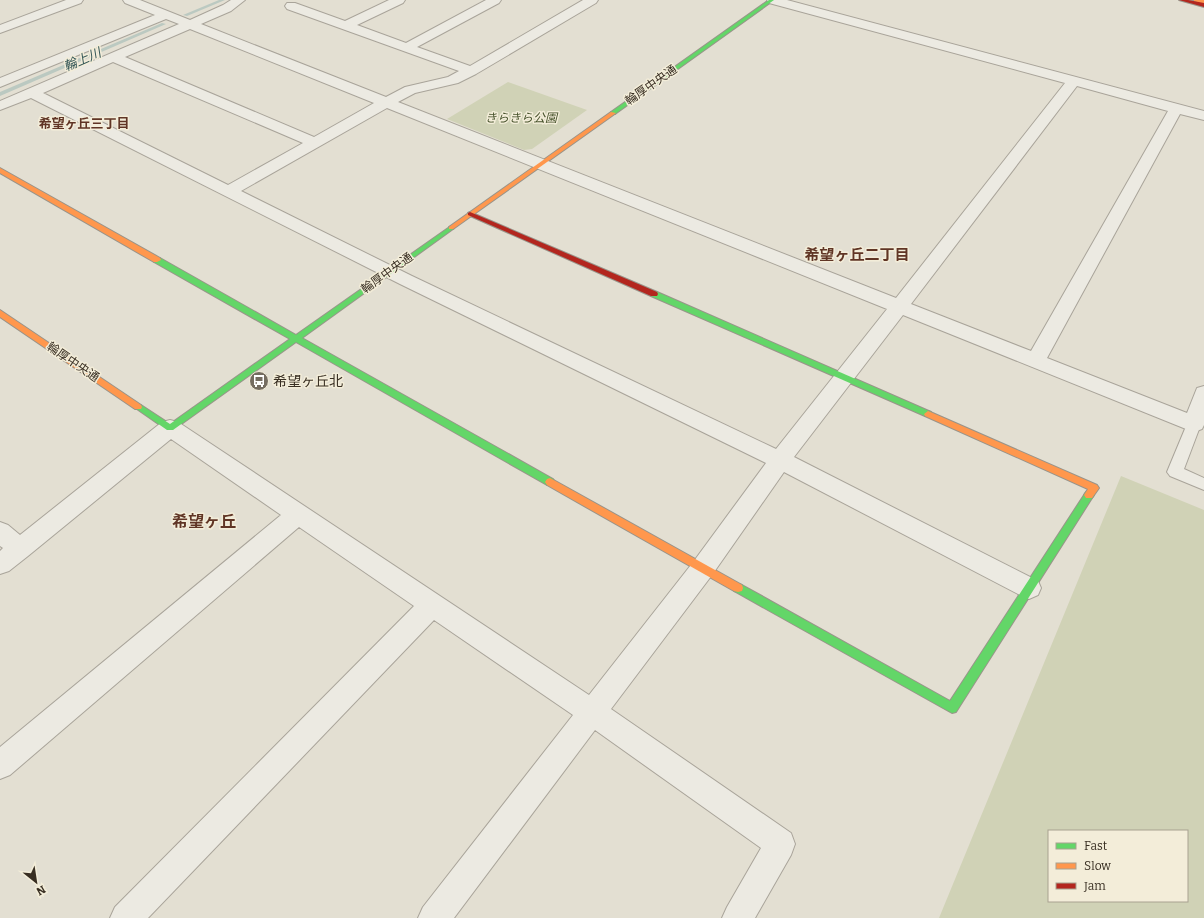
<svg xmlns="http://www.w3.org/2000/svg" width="1204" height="918" viewBox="0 0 1204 918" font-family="Bitter,'Noto Sans JP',serif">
<rect width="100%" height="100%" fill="#e3dfd2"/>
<!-- green -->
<g fill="#d0d2b6" fill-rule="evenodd">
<polygon points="508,82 587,110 532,149 524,150 447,119"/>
<path d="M1121,476l83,34v408h-265zM1049,831h138v70h-138z"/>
</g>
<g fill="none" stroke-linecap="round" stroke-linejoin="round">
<!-- stream -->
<g fill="#bbc9c1" fill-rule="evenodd">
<polygon points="219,0 225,0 187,16 183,15"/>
<polygon points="162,23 166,24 0,96 0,92"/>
</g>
<!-- lane casing -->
<g stroke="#a9a49a" stroke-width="2">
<polygon id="lane" points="1194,419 1199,420 1201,424 1184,469 1204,478 1204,490 1170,476 1167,472 1187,424 1189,420"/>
</g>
<!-- street casing -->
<g stroke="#a9a49a" stroke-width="2">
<g id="street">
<polygon points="66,0 83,0 81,3 0,33 0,25"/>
<path d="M123,0h17l50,20 33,-15 8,-5h14l-14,11 -30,13 185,73 19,-10 43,-10 11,-6 -172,-62 -2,-3 2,-3h8l50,18 44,-21h16l-2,3 -46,22 49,18 80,-43h15l-2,3 -82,44 53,19 113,-66h15l-2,3 -120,71 -18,9 -43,10 -17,9 498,196 169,-215 -296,-80 -2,-3h20l417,111v9l-24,-6 -133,244 140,55 10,-25 7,-2v39l-2,4 -8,3 -8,-3 -283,-114 -109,142 244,124 3,7 -3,7 -9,4 -9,-4 -236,-123 -72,103 -101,134 180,124 4,11 -4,11 -36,63h-33l5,-11 34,-59 -166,-118 -141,188h-36l5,-11 150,-192 -139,-95 -286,298h-38l5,-11 299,-301 -115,-79 -289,248 -10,4v-32l281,-232 -110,-76 -143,117 -19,15 -9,3v-23l3,-3 -3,-2v-24l8,3 12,10 142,-113 8,-2 8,2 411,273 105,-134 72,-98 -366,-179 -369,-186 -31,12v-9l179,-77 -13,-5 -166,68v-9l155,-63 -30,-12zM190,29l184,74 -60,34 -189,-80zM113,62l190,81 -75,42 -185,-92zM1077,86l91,25 -137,240 -120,-47zM387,108l500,201 -111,140 -364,-173 -171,-85z"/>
</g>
</g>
<!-- fast casing -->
<g stroke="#99948a" stroke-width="2">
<g id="fast">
<polygon points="769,0 774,0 615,114 611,114 611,112"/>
<polygon points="451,226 454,228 453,229 302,338 553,479 555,482 553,485 547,485 296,342 173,430 167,430 134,407 135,405 141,405 170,424 290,339 154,262 154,258 160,258 296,335"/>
<polygon points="651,292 657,292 931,412 932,414 931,416 925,416 651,296"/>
<polygon points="1089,491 1092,492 1094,495 1092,498 956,712 952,713 734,591 733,588 734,585 738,584 742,585 950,701 1086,492"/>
</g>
</g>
<!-- slow casing -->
<g stroke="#99948a" stroke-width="2">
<g id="slow">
<polygon points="1194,0 1204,0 1204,4 1194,1"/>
<polygon points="611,112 616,113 453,229 449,229 449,227"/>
<polygon points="0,168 160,258 161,260 157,262 154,262 0,173"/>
<polygon points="0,310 141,405 142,407 141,409 135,409 0,317"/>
<polygon points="928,411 1097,485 1099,488 1092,498 1086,498 1084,495 1088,489 925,416 924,414"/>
<polygon points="550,478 742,585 743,588 742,591 738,592 734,591 547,485 545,482 547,479"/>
</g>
</g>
<!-- jam casing -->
<g stroke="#99948a" stroke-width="2">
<g id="jam">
<polygon points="1179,0 1188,0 1204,3 1204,7"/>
<polygon points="470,212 657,292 658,294 657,296 651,296 468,215 468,213"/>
</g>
</g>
<!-- lane -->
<use href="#lane" fill="#eceae2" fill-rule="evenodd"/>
<!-- street -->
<use href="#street" fill="#eceae2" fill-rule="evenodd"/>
<!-- fast -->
<use href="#fast" fill="#63d668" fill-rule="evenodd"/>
<!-- slow -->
<use href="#slow" fill="#ff974d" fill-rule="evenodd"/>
<!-- jam -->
<use href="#jam" fill="#b3261e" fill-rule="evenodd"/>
</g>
<!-- icons -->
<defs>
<g id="bus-disc" transform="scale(1)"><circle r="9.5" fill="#746c60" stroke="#f3edd9"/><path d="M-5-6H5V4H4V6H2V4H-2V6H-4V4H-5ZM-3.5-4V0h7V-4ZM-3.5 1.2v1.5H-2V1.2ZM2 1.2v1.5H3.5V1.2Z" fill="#fff"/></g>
</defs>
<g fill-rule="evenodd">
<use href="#bus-disc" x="259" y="381"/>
</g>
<g text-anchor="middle" stroke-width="3" stroke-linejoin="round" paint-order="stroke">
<!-- far-street labels -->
<g font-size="12" fill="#382e22" stroke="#f3edd9">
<text transform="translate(651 85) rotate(-35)" y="4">輪厚中央通</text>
<text transform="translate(387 273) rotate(-36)" y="4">輪厚中央通</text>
<text transform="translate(73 362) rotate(34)" y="4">輪厚中央通</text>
</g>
<!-- far-park labels -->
<g font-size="12" font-style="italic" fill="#46522b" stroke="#f3edd9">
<text x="521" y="122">きらきら公園</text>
</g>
<!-- far-water labels -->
<g font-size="13" font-style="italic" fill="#335656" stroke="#f3edd9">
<text transform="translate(82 59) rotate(-23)" y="5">輪上川</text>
</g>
<!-- far-neighbourhood labels -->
<g font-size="13" font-weight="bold" fill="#603525" stroke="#f3edd9">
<text x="84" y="128">希望ヶ丘三丁目</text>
</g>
<!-- poi labels -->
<g font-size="14" fill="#382e22" stroke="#f3edd9" text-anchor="start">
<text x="273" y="386">希望ヶ丘北</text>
</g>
<!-- neighbourhood labels -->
<g font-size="15" font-weight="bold" fill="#603525" stroke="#f3edd9">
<text x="857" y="260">希望ヶ丘二丁目</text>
</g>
<!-- quarter labels -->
<g font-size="16" font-weight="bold" fill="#603525" stroke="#f3edd9">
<text x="204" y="527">希望ヶ丘</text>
</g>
</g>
<!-- legend -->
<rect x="1048" y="830" width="140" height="72" fill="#f3edd9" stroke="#a8a190"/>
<rect x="1056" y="843" width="20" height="6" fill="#63d668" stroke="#a8a190"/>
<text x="1084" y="850" font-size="12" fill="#382e22">Fast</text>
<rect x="1056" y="863" width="20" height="6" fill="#ff974d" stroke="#a8a190"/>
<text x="1084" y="870" font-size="12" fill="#382e22">Slow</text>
<rect x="1056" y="883" width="20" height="6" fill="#b3261e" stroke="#a8a190"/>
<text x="1084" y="890" font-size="12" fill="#382e22">Jam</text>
<!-- north arrow -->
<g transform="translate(36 882) rotate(150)" stroke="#f3edd9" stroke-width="3" paint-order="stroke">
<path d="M0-3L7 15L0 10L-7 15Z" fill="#382e22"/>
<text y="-6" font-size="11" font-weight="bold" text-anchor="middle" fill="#382e22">N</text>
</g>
</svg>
